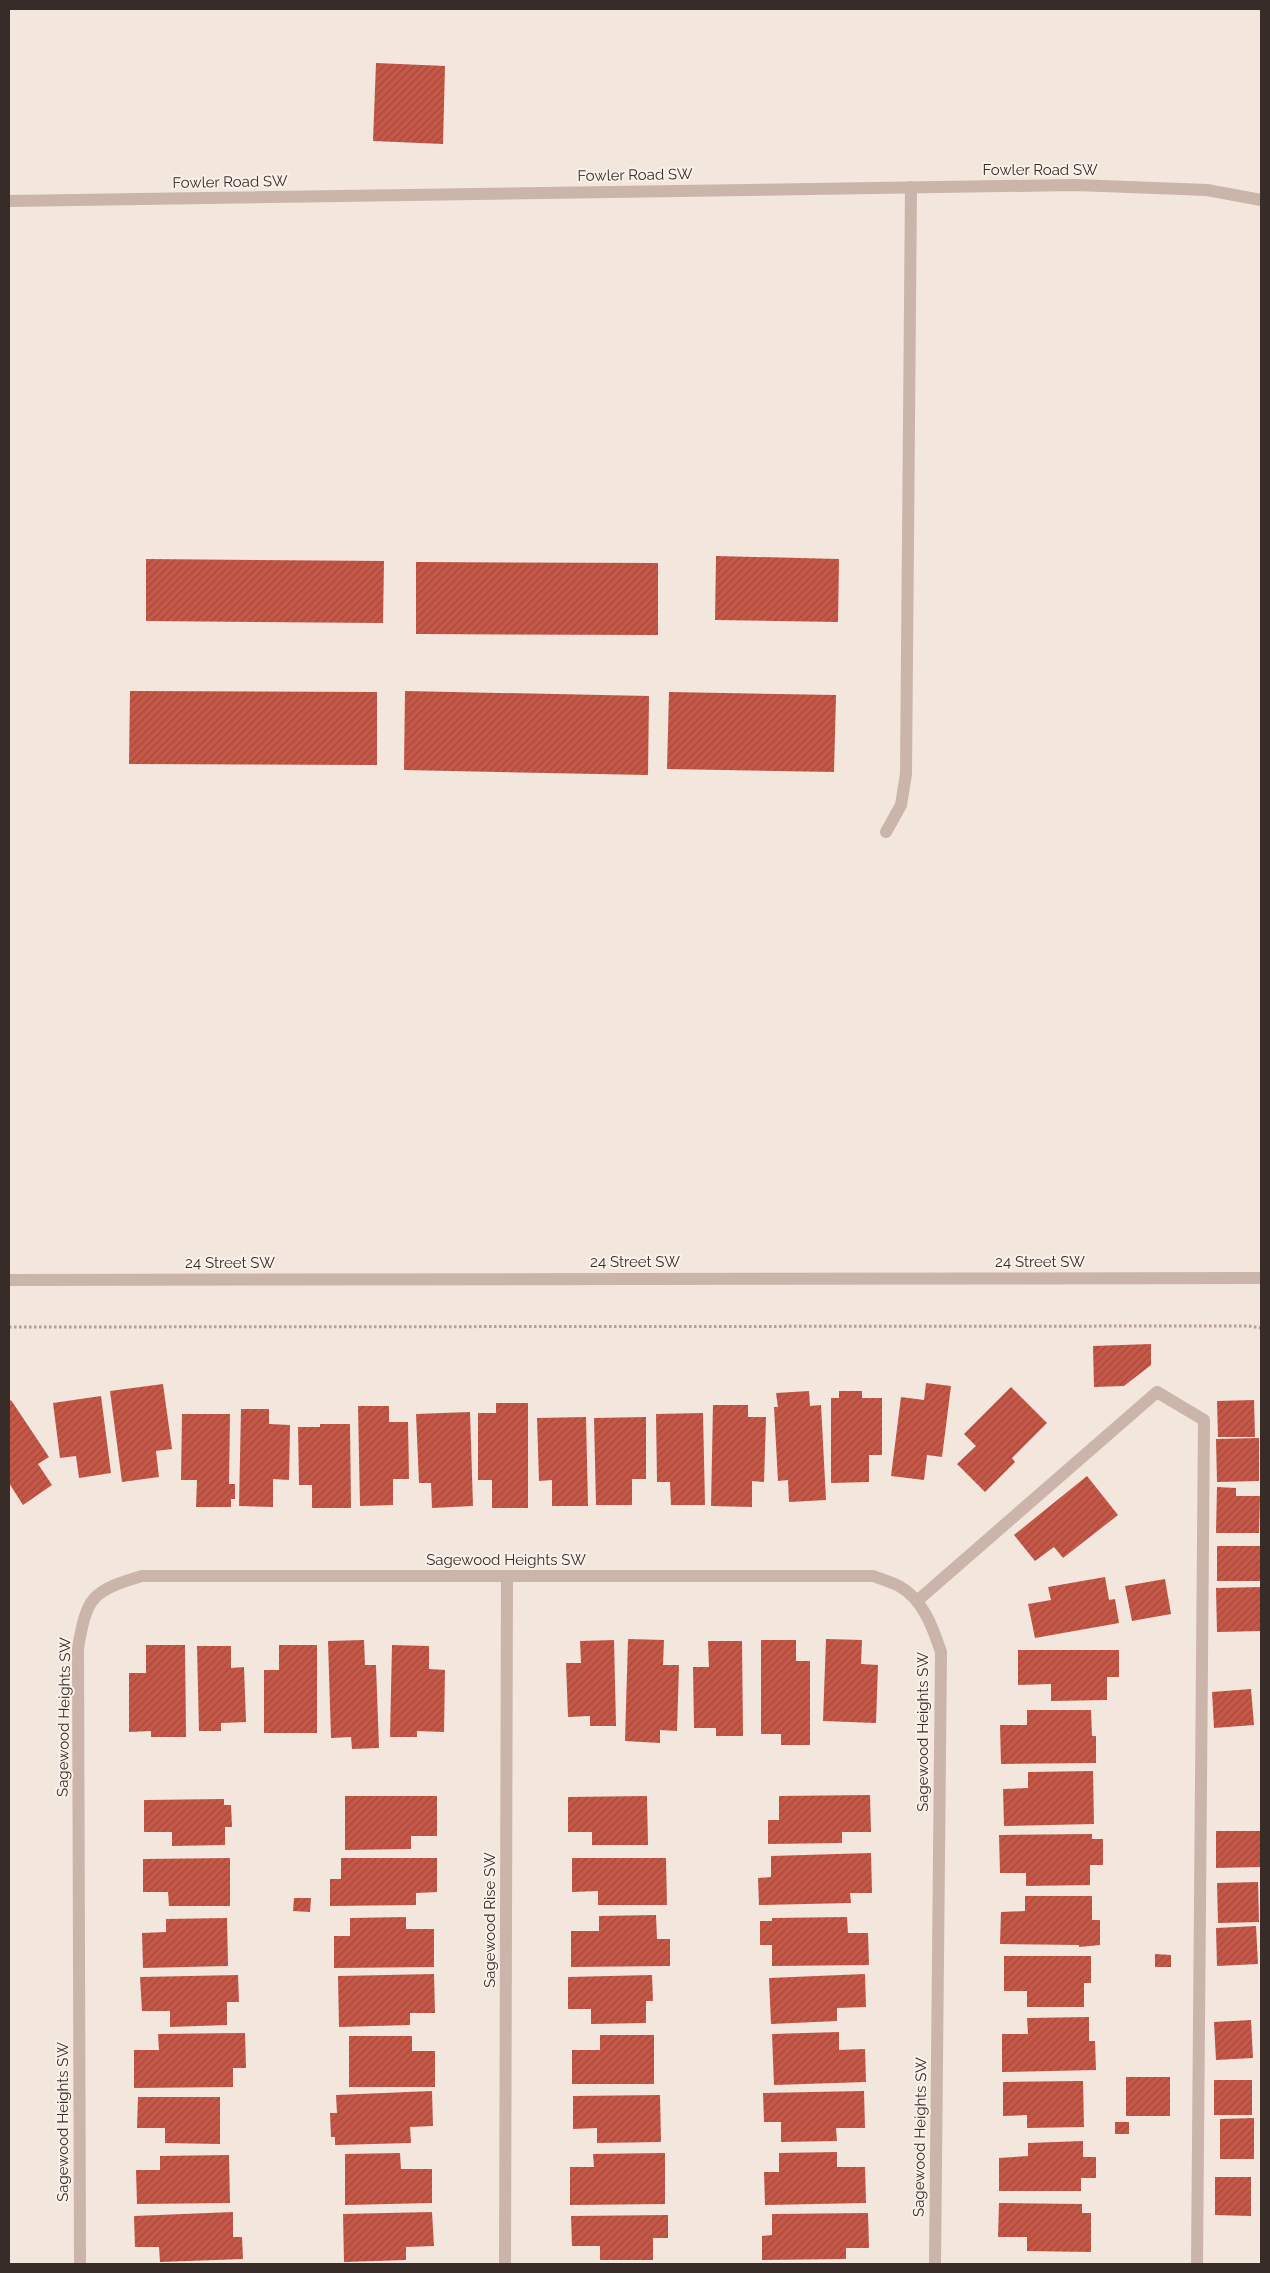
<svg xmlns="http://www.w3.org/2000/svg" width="1270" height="2273" viewBox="0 0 1270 2273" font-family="Raleway,sans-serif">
<defs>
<pattern id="building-hatch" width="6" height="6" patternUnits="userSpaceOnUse" patternTransform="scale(1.25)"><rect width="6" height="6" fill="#c65848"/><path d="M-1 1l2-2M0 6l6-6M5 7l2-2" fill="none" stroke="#a2493c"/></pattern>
</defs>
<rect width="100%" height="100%" fill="#f2e6dd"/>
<!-- building -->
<g fill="url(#building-hatch)">
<polygon points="376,63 445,66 443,144 373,141"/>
<polygon points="716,556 839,559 838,622 715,620"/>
<polygon points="146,559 384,561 383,623 146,621"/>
<polygon points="416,562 658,563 658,635 416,634"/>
<polygon points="130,691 377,692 377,765 129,764"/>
<polygon points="405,691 649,696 648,775 404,770"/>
<polygon points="669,692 836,695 834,772 667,769"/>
<polygon points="1151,1344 1151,1365 1124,1386 1094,1387 1093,1346"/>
<polygon points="926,1383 951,1386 942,1457 927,1455 924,1480 891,1476 901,1397 924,1400"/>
<polygon points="163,1384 172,1449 156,1451 159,1477 122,1482 110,1391"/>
<polygon points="1011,1387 1047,1423 1012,1458 1015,1462 985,1492 957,1464 976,1446 964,1434"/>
<polygon points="809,1391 810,1406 821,1405 826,1500 789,1502 788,1480 778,1481 774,1407 778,1407 776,1393"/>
<polygon points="839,1391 862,1391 862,1398 882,1398 882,1455 869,1455 869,1482 831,1483 831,1398 839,1398"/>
<polygon points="101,1396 111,1473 79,1478 76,1456 60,1458 53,1403"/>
<polygon points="11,1400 49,1457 38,1464 52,1485 23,1505 9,1483 9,1402"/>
<polygon points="1254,1400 1255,1437 1218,1437 1217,1401"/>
<polygon points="496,1403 528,1403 528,1508 492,1508 492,1480 478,1480 478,1413 496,1413"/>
<polygon points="713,1405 748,1405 748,1417 766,1417 764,1482 752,1481 752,1507 711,1506"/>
<polygon points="358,1406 389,1406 389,1422 408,1422 409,1479 393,1479 393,1505 360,1506"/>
<polygon points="241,1409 269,1409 269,1424 290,1425 289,1480 273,1479 273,1507 239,1506"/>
<polygon points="470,1412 473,1506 432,1508 431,1483 419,1483 416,1414"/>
<polygon points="703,1413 705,1505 671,1505 670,1482 657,1482 656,1414"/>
<polygon points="182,1414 230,1414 229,1484 235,1484 235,1499 231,1499 231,1507 196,1507 197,1480 181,1480"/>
<polygon points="586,1417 588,1506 552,1506 552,1480 539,1481 537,1418"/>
<polygon points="646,1417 646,1479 632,1479 632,1505 596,1505 594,1418"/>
<polygon points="320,1424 350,1424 351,1508 312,1508 312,1485 299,1485 298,1427 320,1427"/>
<polygon points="1259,1438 1259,1481 1217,1482 1216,1439"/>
<polygon points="1087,1476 1118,1515 1063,1558 1054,1547 1035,1561 1014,1535"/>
<polygon points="1217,1487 1236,1488 1236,1496 1260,1496 1259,1533 1216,1533"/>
<rect x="1217" y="1546" width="44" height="35"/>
<polygon points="1105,1577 1109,1600 1115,1599 1119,1623 1035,1638 1028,1604 1051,1600 1048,1587"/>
<polygon points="1165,1579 1171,1614 1132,1621 1125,1586"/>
<polygon points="1261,1587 1261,1631 1217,1632 1216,1588"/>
<polygon points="628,1639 664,1640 663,1665 679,1665 677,1731 660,1730 660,1743 625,1741"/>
<polygon points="826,1639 862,1640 861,1664 878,1665 876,1723 823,1721"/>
<polygon points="364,1640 365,1665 376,1665 379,1748 352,1749 351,1737 331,1738 328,1641"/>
<polygon points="614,1640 616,1726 590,1726 590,1716 568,1717 566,1663 581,1663 580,1641"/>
<polygon points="761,1640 796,1640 796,1661 810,1661 810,1745 781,1745 781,1734 761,1734"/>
<polygon points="708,1641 742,1641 743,1736 716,1736 716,1728 694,1728 693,1667 709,1667"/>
<polygon points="146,1645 185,1645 186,1737 151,1737 151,1731 129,1732 129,1673 146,1673"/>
<polygon points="279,1645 317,1645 317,1733 264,1733 264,1670 279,1670"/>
<polygon points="392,1645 429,1646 429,1669 445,1670 444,1732 417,1731 417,1737 390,1737"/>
<polygon points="197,1646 231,1646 231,1668 244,1667 246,1722 221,1723 221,1731 199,1731"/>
<polygon points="1018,1650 1119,1650 1119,1677 1107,1677 1107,1700 1051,1701 1051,1684 1018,1685"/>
<polygon points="1251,1689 1254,1725 1214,1728 1212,1692"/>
<polygon points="1027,1710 1091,1710 1092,1736 1096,1736 1096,1763 1001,1764 1000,1725 1027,1725"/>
<polygon points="1093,1771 1094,1824 1004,1826 1003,1789 1028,1788 1028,1772"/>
<polygon points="870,1795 871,1832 842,1832 842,1843 768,1844 768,1820 779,1820 779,1796"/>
<polygon points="345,1796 437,1796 437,1836 411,1836 411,1849 345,1850"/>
<polygon points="647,1796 648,1845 592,1845 592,1832 568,1832 568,1797"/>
<polygon points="224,1799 224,1805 231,1805 232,1827 225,1827 225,1845 172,1846 172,1832 144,1832 144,1800"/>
<polygon points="1216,1831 1261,1831 1261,1867 1216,1868"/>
<polygon points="1092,1834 1092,1839 1103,1839 1103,1865 1090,1865 1090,1885 1026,1886 1026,1873 1000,1873 999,1835"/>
<polygon points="871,1853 872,1893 850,1893 851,1903 759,1905 758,1878 771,1877 771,1856"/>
<polygon points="230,1858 230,1906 169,1906 168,1892 143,1892 143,1859"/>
<polygon points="341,1858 437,1858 437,1892 416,1893 416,1905 330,1906 330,1879 341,1879"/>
<polygon points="572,1858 666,1858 667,1905 598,1905 598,1891 572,1892"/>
<polygon points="1258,1882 1259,1922 1218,1923 1217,1883"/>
<polygon points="1025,1896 1092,1896 1092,1920 1100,1920 1100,1945 1079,1947 1079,1945 1000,1944 1001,1912 1025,1911"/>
<polygon points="294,1898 311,1898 310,1912 293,1911"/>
<polygon points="656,1915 657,1939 670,1939 670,1966 571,1967 571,1931 599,1931 599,1916"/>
<polygon points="406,1917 406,1929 434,1929 434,1967 334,1968 334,1936 350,1936 350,1918"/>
<polygon points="847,1917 848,1933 868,1933 869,1965 772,1966 772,1945 760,1945 760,1921 772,1921 772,1918"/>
<polygon points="227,1918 228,1966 143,1968 142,1933 166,1932 166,1919"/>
<polygon points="1256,1926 1258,1964 1217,1966 1216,1928"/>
<polygon points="1155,1954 1171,1955 1171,1967 1155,1967"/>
<polygon points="1004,1956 1091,1956 1091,1983 1084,1983 1084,2007 1027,2007 1027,1991 1004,1991"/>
<polygon points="434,1974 435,2013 410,2013 410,2025 339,2027 338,1976"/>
<polygon points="865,1974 866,2007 837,2008 837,2021 771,2024 769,1978"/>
<polygon points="238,1975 239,2002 227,2002 227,2025 170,2027 170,2011 142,2011 140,1977"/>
<polygon points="652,1975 653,2001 646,2001 646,2023 591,2024 591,2009 568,2009 568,1977"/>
<polygon points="1089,2017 1089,2041 1095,2041 1096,2070 1002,2072 1002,2034 1028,2034 1027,2018"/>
<polygon points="1251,2020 1253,2058 1216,2060 1214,2022"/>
<polygon points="839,2032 839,2050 865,2049 866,2082 774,2085 772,2034"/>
<polygon points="245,2033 246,2068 233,2068 233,2087 134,2088 134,2050 159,2050 158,2034"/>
<polygon points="600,2035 654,2035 654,2084 572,2084 572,2050 600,2050"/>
<polygon points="349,2036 412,2036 412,2051 435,2051 435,2087 349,2087"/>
<rect x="1126" y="2077" width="44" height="39"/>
<rect x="1214" y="2080" width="38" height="35"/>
<polygon points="1083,2081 1084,2127 1027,2128 1027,2115 1003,2116 1003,2082"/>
<polygon points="432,2091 433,2126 410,2127 411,2143 335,2145 335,2137 331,2137 330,2113 337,2113 336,2095"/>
<polygon points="864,2091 865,2128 836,2128 837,2141 781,2142 781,2122 764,2122 763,2093"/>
<polygon points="660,2095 661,2142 597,2143 597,2128 573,2129 573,2096"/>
<polygon points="138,2097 220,2097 220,2144 165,2143 165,2128 137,2128"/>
<polygon points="1254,2118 1254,2159 1220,2159 1220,2119"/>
<rect x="1115" y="2122" width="14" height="12"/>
<polygon points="1083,2141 1083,2157 1096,2157 1096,2178 1081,2178 1081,2191 999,2191 999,2158 1028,2156 1028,2143"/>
<polygon points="837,2152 837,2167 865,2167 866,2203 765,2205 764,2172 779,2172 779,2153"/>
<polygon points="400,2153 401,2169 432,2169 432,2203 345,2205 345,2154"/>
<polygon points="665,2153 665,2204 570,2205 570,2167 594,2167 593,2154"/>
<polygon points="229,2155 230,2203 137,2204 136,2170 160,2170 160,2156"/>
<polygon points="1215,2177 1251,2177 1251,2216 1215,2215"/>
<polygon points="999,2203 1082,2204 1082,2213 1091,2213 1091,2252 1027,2251 1027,2237 998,2237"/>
<polygon points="233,2212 233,2237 242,2237 243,2259 160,2262 159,2247 135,2247 134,2216"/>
<polygon points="432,2212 434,2246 406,2247 406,2260 344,2262 343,2214"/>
<polygon points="868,2213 869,2248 846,2248 846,2259 762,2260 762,2236 772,2235 772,2214"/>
<polygon points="668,2215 668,2238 653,2238 653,2260 600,2260 600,2246 572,2246 571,2216"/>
</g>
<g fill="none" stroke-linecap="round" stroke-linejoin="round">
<!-- path -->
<polyline stroke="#b69e93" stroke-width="3" stroke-dasharray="2.5 2.5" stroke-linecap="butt" points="9,1327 1249,1326 1261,1328"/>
<!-- minor -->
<g stroke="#cbb4a9" stroke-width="12">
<polyline points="9,201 1076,185 1207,190 1261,200"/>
<polyline points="886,832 901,805 906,774 911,187"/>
<polyline points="9,1280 1261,1278"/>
<polyline points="917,1601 1157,1392 1204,1420 1197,2264"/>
<path d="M80,2264l-2,-616c9,-51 13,-57 64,-72h731c8,3 18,6 26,10 24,13 34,42 42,66l-6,612"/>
<polyline points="505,2264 507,1577"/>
</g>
</g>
<g text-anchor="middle" stroke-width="4" stroke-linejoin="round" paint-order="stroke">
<!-- street labels -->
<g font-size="15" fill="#382c29" stroke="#faf1ea">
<text x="1040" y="175">Fowler Road SW</text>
<text transform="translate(635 175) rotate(-1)" y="5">Fowler Road SW</text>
<text transform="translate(230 182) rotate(-1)" y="5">Fowler Road SW</text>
<text x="635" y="1267">24 Street SW</text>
<text x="1040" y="1267">24 Street SW</text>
<text x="230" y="1268">24 Street SW</text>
<text x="506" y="1565">Sagewood Heights SW</text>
<text transform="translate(64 1717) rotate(-89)" y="5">Sagewood Heights SW</text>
<text transform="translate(923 1732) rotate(-90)" y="5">Sagewood Heights SW</text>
<text transform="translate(490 1920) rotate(-90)" y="5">Sagewood Rise SW</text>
<text transform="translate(63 2122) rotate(-90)" y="5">Sagewood Heights SW</text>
<text transform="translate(920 2137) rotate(-89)" y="5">Sagewood Heights SW</text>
</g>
</g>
<!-- border -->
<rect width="1270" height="2273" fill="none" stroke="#382c29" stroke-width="20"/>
</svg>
